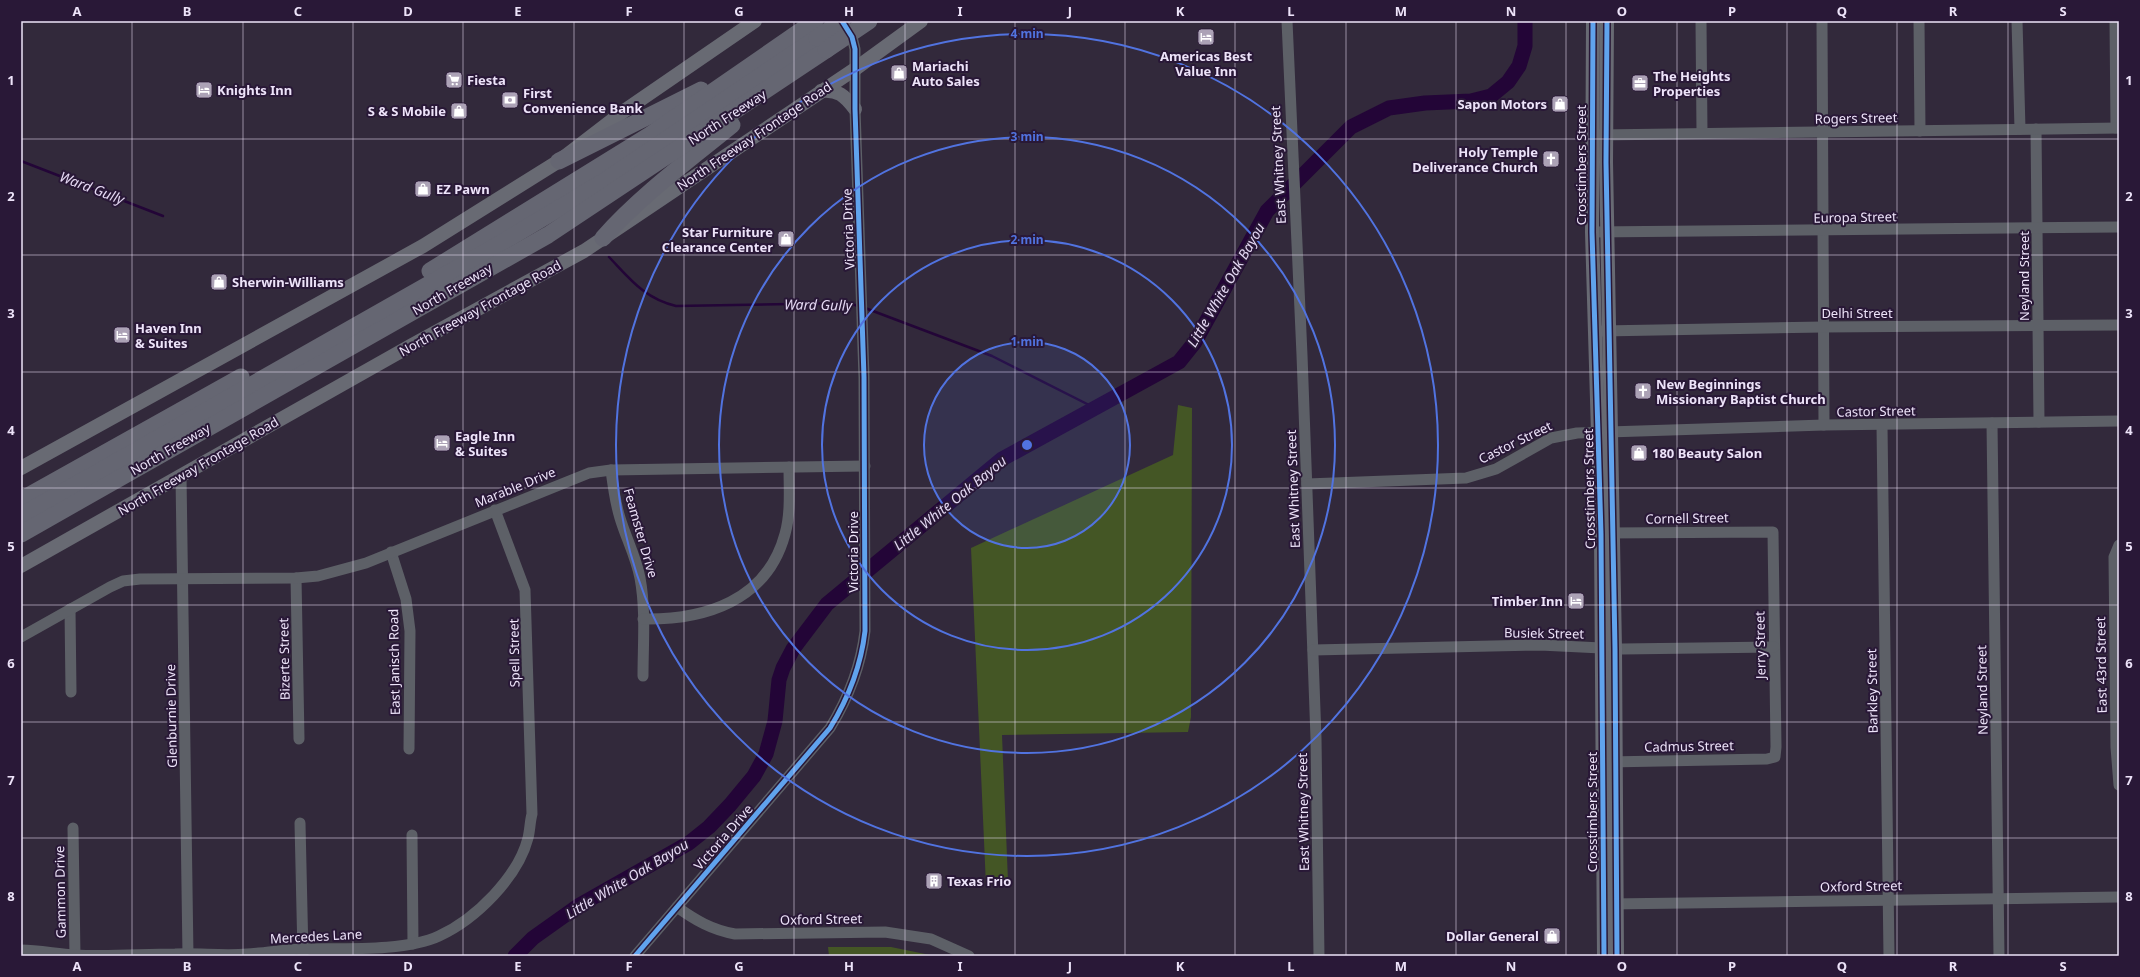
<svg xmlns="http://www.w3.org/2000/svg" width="2140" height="977" viewBox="0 0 2140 977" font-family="'Noto Sans',sans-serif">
<rect width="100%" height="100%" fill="#32293b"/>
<!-- green -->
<g fill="#445625">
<polygon points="1178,405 1192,408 1191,717 1188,732 1002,735 1008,881 986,886 971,548 1173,455"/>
<polygon points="828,947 891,947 935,956 829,956"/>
</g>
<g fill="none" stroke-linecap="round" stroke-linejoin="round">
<!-- stream -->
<g stroke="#230537" stroke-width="2.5">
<polyline points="21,161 163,216"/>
<path d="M609,257c21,22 36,42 67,49l173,-3 9,3"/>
<polyline points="865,308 992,356 1095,408"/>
</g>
<!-- river -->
<polyline stroke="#230537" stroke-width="15" points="515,956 533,938 578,906 689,843 709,827 730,805 754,776 766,754 775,721 779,680 783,668 793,649 827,604 1002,459 1179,362 1195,342 1267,211 1351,127 1389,108 1425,103 1471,101 1491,96 1508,82 1519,66 1525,46 1525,21"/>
<!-- minor -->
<g stroke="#5d6067" stroke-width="11">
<polyline points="1287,21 1302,355 1316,738 1319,956"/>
<polyline points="1701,21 1702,133"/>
<polyline points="1822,21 1824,425"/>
<polyline points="1919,21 1920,131"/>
<polyline points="2017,21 2020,129"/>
<polyline points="2115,21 2116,128"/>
<polyline points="2036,129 2039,422"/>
<polyline points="1600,135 2119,128"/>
<polyline points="1592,232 2119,227"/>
<polyline points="1602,331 1823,327 2119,325"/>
<polyline points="1992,423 1999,956"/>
<polyline points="1882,425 1889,956"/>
<path d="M611,470c2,16 4,32 9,48 6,20 16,39 20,60 6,32 3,66 3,98"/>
<polyline points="181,476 188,956"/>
<polyline points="1307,484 1466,478 1496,469 1551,438 1577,433 1824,425 2119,421"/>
<polyline points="1606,533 1773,532 1776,747 1775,757 1767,759 1608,762"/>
<polyline points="2119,545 2114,557 2116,747 2119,785"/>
<polyline points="391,552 406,599 410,631 409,749"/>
<polyline points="296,578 299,739"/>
<polyline points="70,609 71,692"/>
<path d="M643,619c62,1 124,-18 142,-85 6,-21 4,-45 4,-67"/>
<polyline points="21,637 110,587 123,581 140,579 296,578 318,576 366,563 589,473 611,470 865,466"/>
<polyline points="1313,650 1540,645 1622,649 1774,647"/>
<polyline points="300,823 303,955"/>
<polyline points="73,828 75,956"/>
<polyline points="412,835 413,944"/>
<polyline points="1610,904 2119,897"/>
<path d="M677,907c18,13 35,23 58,27l150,-2 46,7 38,17"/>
<path d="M21,950c18,0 36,4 54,5 33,2 67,-1 100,-1 24,-1 49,2 72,0 19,-1 36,-4 55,-5 38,-1 103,3 137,-13 37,-17 79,-59 89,-98 2,-8 2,-17 4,-24l-7,-224 -30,-80"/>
<path d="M635,956l195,-228c19,-31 31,-62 35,-97l-1,-254 -9,-268v-60l-3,-12 -5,-9"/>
</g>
<!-- major -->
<g stroke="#686a73" stroke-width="14">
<polyline points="1593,21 1592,232 1601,534 1604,956"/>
<polyline points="1607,21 1606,162 1615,649 1617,956"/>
<path d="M821,91c17,-2 24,5 34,18"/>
<polyline points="21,468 423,246 559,161 624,111 755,21"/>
<polyline points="21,566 412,345 584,251 855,69 921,21"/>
</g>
<!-- highway -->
<g stroke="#656672" stroke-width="17">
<polyline points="559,161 701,90"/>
<path d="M603,238c37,-42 86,-78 129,-113"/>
<polyline points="430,271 650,135 815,21"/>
<polyline points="21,500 241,377"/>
<polyline points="21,516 491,249 603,182 817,38"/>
<polyline points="21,534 548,235 826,50"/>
</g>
<!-- highway-bridge -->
<g stroke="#656672" stroke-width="17">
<polyline points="817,38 842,21"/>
<polyline points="826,50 869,21"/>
</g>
<!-- cycleway casing -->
<g stroke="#291837" stroke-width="8">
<g id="cycleway">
<polyline points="1593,21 1592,232 1601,534 1604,956"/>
<polyline points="1607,21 1606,162 1615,649 1617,956"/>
<path d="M635,956l195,-228c19,-31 31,-62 35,-97l-1,-254 -9,-268v-60l-3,-12 -10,-16"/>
</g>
</g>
<!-- cycleway -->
<use href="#cycleway" stroke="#60a3ed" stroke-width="5"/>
</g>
<!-- grid -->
<path fill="none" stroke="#ede3f9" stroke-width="1" stroke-opacity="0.55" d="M132,21v935M243,21v935M353,21v935M463,21v935M574,21v935M684,21v935M794,21v935M905,21v935M1015,21v935M1125,21v935M1235,21v935M1346,21v935M1456,21v935M1566,21v935M1677,21v935M1787,21v935M1897,21v935M2008,21v935M21,139h2098M21,255h2098M21,372h2098M21,488h2098M21,605h2098M21,722h2098M21,838h2098"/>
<!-- distance rings -->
<circle cx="1027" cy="445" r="103" fill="#5173e0" fill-opacity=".12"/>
<g fill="none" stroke="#5173e0" stroke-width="2">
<circle cx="1027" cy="445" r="103"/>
<circle cx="1027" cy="445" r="205"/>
<circle cx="1027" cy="445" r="308"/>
<circle cx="1027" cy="445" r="411"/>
</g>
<!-- icons -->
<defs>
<g id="hotel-square" transform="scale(0.9)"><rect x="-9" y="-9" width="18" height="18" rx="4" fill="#aca2b6" stroke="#291837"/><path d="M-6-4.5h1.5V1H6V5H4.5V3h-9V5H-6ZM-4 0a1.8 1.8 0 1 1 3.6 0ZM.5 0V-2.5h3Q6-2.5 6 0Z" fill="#fff"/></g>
<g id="shop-square" transform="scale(0.9)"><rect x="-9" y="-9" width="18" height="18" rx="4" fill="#aca2b6" stroke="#291837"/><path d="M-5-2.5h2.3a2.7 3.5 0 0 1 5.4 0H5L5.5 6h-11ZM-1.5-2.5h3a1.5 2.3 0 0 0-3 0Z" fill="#fff"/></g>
<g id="supermarket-square" transform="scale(0.9)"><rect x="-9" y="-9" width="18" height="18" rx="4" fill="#aca2b6" stroke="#291837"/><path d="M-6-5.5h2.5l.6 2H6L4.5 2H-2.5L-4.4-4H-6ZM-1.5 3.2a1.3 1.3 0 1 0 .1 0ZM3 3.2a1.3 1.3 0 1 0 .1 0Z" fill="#fff"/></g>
<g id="office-square" transform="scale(0.9)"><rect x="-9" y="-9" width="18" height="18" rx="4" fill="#aca2b6" stroke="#291837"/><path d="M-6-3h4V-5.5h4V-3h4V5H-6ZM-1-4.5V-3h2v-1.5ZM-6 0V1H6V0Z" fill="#fff"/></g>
<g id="bank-square" transform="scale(0.9)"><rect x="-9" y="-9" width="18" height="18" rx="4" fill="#aca2b6" stroke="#291837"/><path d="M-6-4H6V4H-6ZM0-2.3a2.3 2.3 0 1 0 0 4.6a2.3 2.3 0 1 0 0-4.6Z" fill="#fff"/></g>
<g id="church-square" transform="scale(0.9)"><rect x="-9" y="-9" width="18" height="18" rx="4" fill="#aca2b6" stroke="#291837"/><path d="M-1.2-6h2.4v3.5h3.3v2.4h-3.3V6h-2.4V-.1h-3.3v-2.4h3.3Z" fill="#fff"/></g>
<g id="building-square" transform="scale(0.9)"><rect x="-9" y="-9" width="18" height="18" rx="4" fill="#aca2b6" stroke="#291837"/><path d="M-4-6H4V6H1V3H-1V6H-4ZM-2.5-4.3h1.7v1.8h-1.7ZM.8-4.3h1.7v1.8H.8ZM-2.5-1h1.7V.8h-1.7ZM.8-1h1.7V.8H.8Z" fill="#fff"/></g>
</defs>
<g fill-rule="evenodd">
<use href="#hotel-square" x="1206" y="37"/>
<use href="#shop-square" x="899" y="73"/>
<use href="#supermarket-square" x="454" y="80"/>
<use href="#office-square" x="1640" y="83"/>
<use href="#hotel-square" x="204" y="90"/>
<use href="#bank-square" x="510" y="100"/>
<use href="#shop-square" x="1560" y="104"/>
<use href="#shop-square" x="459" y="111"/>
<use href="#church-square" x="1551" y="159"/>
<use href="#shop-square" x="423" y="189"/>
<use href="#shop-square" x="786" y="239"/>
<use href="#shop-square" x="219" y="282"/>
<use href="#hotel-square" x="122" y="335"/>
<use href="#church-square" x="1643" y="391"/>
<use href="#hotel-square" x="442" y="443"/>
<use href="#shop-square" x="1639" y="453"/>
<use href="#hotel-square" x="1576" y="601"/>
<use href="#building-square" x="934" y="881"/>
<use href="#shop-square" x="1552" y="936"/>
</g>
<g text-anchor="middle" stroke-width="4" stroke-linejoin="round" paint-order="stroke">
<!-- poi labels -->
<g font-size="13" font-weight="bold" fill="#ede3f9" stroke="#291837" text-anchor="start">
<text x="1206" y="61" text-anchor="middle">Americas Best<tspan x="1206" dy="15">Value Inn</tspan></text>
<text x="912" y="71">Mariachi<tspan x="912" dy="15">Auto Sales</tspan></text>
<text x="1653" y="81">The Heights<tspan x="1653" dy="15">Properties</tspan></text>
<text x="467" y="85">Fiesta</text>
<text x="217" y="95">Knights Inn</text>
<text x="523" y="98">First<tspan x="523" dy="15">Convenience Bank</tspan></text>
<text x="1547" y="109" text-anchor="end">Sapon Motors</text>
<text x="446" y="116" text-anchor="end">S &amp; S Mobile</text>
<text x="1538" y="157" text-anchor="end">Holy Temple<tspan x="1538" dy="15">Deliverance Church</tspan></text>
<text x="436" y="194">EZ Pawn</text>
<text x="773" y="237" text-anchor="end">Star Furniture<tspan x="773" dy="15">Clearance Center</tspan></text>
<text x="232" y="287">Sherwin-Williams</text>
<text x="135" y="333">Haven Inn<tspan x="135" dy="15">&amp; Suites</tspan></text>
<text x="1656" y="389">New Beginnings<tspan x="1656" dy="15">Missionary Baptist Church</tspan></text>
<text x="455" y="441">Eagle Inn<tspan x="455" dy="15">&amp; Suites</tspan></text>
<text x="1652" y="458">180 Beauty Salon</text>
<text x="1563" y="606" text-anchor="end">Timber Inn</text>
<text x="947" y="886">Texas Frio</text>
<text x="1539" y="941" text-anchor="end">Dollar General</text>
</g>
<!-- street labels -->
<g font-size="13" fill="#ede3f9" stroke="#291837">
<text transform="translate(727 117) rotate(-33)" y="5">North Freeway</text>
<text transform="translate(1856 118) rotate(-1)" y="5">Rogers Street</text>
<text transform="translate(754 136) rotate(-34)" y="5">North Freeway Frontage Road</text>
<text transform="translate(1278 165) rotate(-93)" y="5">East Whitney Street</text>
<text transform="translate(1581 165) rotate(-90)" y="5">Crosstimbers Street</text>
<text transform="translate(1855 217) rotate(-1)" y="5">Europa Street</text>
<text transform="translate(848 229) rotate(-92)" y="5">Victoria Drive</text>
<text transform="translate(2024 276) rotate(-90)" y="5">Neyland Street</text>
<text transform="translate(452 289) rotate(-30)" y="5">North Freeway</text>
<text transform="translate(480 308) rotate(-29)" y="5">North Freeway Frontage Road</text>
<text x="1857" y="318">Delhi Street</text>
<text transform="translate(1876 411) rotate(-1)" y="5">Castor Street</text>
<text transform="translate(1515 442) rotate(-26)" y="5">Castor Street</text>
<text transform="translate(170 449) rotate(-30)" y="5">North Freeway</text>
<text transform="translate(198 466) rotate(-30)" y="5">North Freeway Frontage Road</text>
<text transform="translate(515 487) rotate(-22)" y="5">Marable Drive</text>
<text transform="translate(1293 489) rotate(-92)" y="5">East Whitney Street</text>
<text transform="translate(1589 489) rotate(-91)" y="5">Crosstimbers Street</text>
<text transform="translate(1687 518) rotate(-1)" y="5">Cornell Street</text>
<text transform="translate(641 533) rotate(74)" y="5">Feamster Drive</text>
<text transform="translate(853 552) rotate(-90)" y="5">Victoria Drive</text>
<text transform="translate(1544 633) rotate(1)" y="5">Busiek Street</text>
<text transform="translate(1760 645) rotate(-91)" y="5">Jerry Street</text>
<text transform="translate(514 653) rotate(-91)" y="5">Spell Street</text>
<text transform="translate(284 659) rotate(-91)" y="5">Bizerte Street</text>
<text transform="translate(394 662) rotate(-91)" y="5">East Janisch Road</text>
<text transform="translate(2101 665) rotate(-91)" y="5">East 43rd Street</text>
<text transform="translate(1982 690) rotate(-91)" y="5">Neyland Street</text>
<text transform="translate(1872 691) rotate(-91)" y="5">Barkley Street</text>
<text transform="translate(171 716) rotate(-91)" y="5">Glenburnie Drive</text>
<text transform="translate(1689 746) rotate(-1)" y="5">Cadmus Street</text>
<text transform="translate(1303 812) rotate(-91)" y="5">East Whitney Street</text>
<text transform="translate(1592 812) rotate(-90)" y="5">Crosstimbers Street</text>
<text transform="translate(723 837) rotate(-49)" y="5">Victoria Drive</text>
<text transform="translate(1861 886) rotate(-1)" y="5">Oxford Street</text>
<text transform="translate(60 892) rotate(-91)" y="5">Gammon Drive</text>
<text transform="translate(821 919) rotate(-1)" y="5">Oxford Street</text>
<text transform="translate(316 936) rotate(-3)" y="5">Mercedes Lane</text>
</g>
<!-- water labels -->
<g font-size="14" font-style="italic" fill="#e5d9f4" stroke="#291837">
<text transform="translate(92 188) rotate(21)" y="5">Ward Gully</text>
<text transform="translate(1226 285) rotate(-60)" y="5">Little White Oak Bayou</text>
<text transform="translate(818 305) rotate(1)" y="5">Ward Gully</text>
<text transform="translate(950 503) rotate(-39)" y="5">Little White Oak Bayou</text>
<text transform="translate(627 879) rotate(-31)" y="5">Little White Oak Bayou</text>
</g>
</g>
<circle cx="1027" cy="445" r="6" fill="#5173e0" stroke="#291837" stroke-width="2"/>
<g font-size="12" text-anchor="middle" font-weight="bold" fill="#5173e0" stroke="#291837" stroke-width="4" stroke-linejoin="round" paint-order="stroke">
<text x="1027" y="38">4 min</text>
<text x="1027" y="141">3 min</text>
<text x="1027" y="244">2 min</text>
<text x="1027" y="346">1 min</text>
</g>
<!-- border -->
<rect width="2140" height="977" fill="none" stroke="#291837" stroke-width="44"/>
<rect x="22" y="22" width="2096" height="933" fill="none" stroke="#ede3f9" stroke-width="1.5"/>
<g font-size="13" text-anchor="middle" font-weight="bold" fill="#ede3f9">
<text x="77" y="16">A</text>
<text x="187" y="16">B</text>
<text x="298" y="16">C</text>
<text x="408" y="16">D</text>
<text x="518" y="16">E</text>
<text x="629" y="16">F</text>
<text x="739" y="16">G</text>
<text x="849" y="16">H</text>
<text x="960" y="16">I</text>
<text x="1070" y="16">J</text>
<text x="1180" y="16">K</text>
<text x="1291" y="16">L</text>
<text x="1401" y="16">M</text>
<text x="1511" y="16">N</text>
<text x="1622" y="16">O</text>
<text x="1732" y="16">P</text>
<text x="1842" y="16">Q</text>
<text x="1953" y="16">R</text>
<text x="2063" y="16">S</text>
<text x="11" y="85">1</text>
<text x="2129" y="85">1</text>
<text x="11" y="201">2</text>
<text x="2129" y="201">2</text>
<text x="11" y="318">3</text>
<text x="2129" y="318">3</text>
<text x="11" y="435">4</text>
<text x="2129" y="435">4</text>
<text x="11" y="551">5</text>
<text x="2129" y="551">5</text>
<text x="11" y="668">6</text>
<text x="2129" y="668">6</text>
<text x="11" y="785">7</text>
<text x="2129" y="785">7</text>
<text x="11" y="901">8</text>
<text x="2129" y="901">8</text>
<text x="77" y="971">A</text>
<text x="187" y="971">B</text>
<text x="298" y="971">C</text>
<text x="408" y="971">D</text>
<text x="518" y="971">E</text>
<text x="629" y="971">F</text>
<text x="739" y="971">G</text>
<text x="849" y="971">H</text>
<text x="960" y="971">I</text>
<text x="1070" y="971">J</text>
<text x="1180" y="971">K</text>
<text x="1291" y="971">L</text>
<text x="1401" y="971">M</text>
<text x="1511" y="971">N</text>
<text x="1622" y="971">O</text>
<text x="1732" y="971">P</text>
<text x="1842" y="971">Q</text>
<text x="1953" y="971">R</text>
<text x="2063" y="971">S</text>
</g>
</svg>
